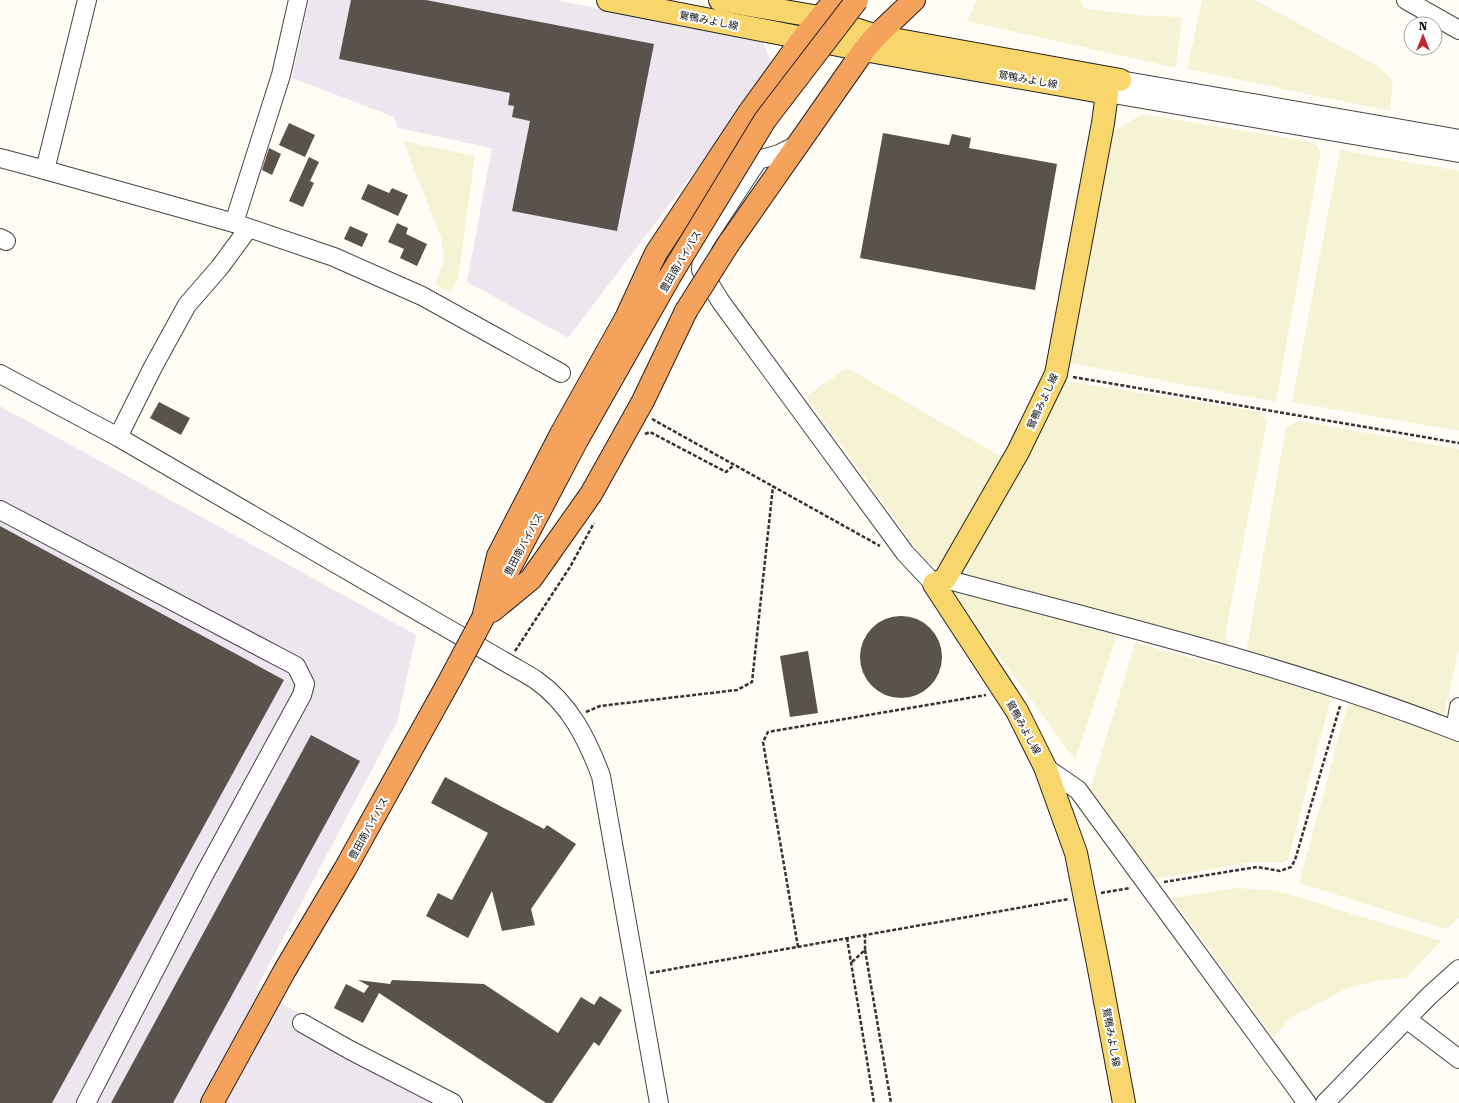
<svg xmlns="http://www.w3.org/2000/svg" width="1459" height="1103" viewBox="0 0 1459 1103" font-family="'Roboto Serif','Noto Sans JP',serif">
<rect width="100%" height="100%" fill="#fffdf5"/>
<!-- industrial -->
<g fill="#eee6ef">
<polygon points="309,0 556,0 763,42 773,68 568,338 467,282 492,148 398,128 394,117 292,78"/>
<polygon points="0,406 416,635 397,722 256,989 460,1103 0,1103"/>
</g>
<!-- farmland -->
<g fill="#f6f3d4">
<polygon points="977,0 1080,0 1084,8 1135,15 1182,17 1176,68 967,21"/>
<polygon points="1202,0 1255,0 1377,66 1388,75 1393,83 1390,111 1187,69"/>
<polygon points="1142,114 1313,142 1321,151 1276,402 1070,363 1113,132"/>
<polygon points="403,141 475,156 458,279 450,292 435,285 444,259 441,238"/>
<polygon points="1340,150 1459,171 1459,431 1292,402"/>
<polygon points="847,368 1004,458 942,566 934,567 925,561 806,396"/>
<polygon points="1060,380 1261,412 1267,422 1225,635 1231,649 968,577 965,565"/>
<polygon points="1299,421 1459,449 1459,648 1443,720 1246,652 1286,427"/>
<polygon points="947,584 1117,636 1075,760"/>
<polygon points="1135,643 1332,694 1288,859 1283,863 1251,862 1156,879 1090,791"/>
<polygon points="1349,700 1459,742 1459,918 1446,929 1299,883"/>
<polygon points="1235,888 1270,890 1288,894 1441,941 1406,978 1380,980 1346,989 1292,1017 1273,1037 1172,898"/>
</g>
<!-- building -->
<g fill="#5a524d">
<polygon points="351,0 426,0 654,44 617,231 512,211 530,121 512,117 514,106 508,105 510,93 339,59"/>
<polygon points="289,123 315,135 305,157 279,145"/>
<polygon points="883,133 949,145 952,134 971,138 969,148 1057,164 1035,290 860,258"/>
<polygon points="269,148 281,154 272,175 262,170"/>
<polygon points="309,157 319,162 310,181 314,183 303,207 289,201"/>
<polygon points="368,184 389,193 392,188 408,195 398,216 361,199"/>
<polygon points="397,223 408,228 406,234 427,244 417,266 400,258 404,249 388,242"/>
<polygon points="350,226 368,234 362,247 344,239"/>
<polygon points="159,402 190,418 181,435 150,418"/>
<polygon points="0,526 284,680 52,1103 0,1103"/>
<circle cx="901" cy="657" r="41"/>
<polygon points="808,651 818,713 790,717 780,656"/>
<polygon points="311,735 360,761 173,1103 111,1103"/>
<polygon points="445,777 544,829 547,825 576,844 531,909 535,925 502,931 492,891 468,938 426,916 438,893 452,900 488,833 431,803"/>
<polygon points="358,980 390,984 392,980 484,984 558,1033 581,997 594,1005 600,996 622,1010 599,1046 594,1042 552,1103 546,1103 379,993 363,1023 334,1008 346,984 364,993 369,986"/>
</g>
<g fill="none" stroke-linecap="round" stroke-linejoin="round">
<!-- minor casing -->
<g stroke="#444" stroke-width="20">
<g id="minor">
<polyline points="1406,0 1459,30"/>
<polyline points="1120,80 1459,139"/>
<polyline points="1107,93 1459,153"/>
<polyline points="797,145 779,154 758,160 703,244 701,270 721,302 905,553 934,584"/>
<polyline points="0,158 45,170 87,0"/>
<polyline points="45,170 234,223 334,257 422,296 561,373"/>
<polyline points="234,223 281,75 298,0"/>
<polyline points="0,238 6,241"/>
<path d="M0,374l118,63 389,226c10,6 20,11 29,17 34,24 51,59 65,96l58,327"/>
<polyline points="118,437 153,367 187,305 220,267 248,229"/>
<polyline points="0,510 296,666 305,684 302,695 204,875 86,1103"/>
<path d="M945,579c172,46 348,88 514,153"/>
<polyline points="1455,730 1459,707"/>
<polyline points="1045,767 1078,790 1307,1103"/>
<polyline points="1408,1020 1459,1059"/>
<polyline points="302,1023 350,1050 453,1103"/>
<polyline points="1325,1103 1429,996 1459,969"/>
</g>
</g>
<!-- major casing -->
<g stroke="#222" stroke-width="24">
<g id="major">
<polyline points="608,0 864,50 1107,93 1103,123 1056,374 1018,452 945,579 934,584 1017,711 1045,767 1076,853 1099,969 1124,1103"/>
<polyline points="720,0 819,17 876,36 1120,80"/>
</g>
</g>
<!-- highway casing -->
<g stroke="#222" stroke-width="24">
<g id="highway">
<polyline points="729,243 864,50 876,36 914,0"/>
<polyline points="498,590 577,440 670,276"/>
<polyline points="492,611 531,579 591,494 643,401 686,311"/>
<polyline points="483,618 498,556 561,434 626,318 656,253 748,114 803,38 835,0"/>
<polyline points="212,1103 285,970 345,869 451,678"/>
</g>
</g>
<!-- path -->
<g stroke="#333" stroke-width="2.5" stroke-dasharray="4 2" stroke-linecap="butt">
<polyline points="1073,377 1459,443"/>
<polyline points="652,419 880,546"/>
<polyline points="645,434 650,432 726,472 734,465"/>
<polyline points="515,651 570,567 594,523"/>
<polyline points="586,712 600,706 737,690 752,682 773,486"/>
<polyline points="1164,882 1257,867 1280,871 1291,867 1295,860 1340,706"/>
<polyline points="1101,893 1130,888"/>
<polyline points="847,938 874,1103"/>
<polyline points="798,947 763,742 768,732 986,695"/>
<polyline points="865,950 891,1103"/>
<polyline points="852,962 865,950 865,935"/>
<polyline points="650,973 1069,899"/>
</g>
<!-- minor -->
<use href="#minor" stroke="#fff" stroke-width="18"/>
<!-- major -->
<use href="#major" stroke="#f9d66b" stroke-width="22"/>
<!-- highway -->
<use href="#highway" stroke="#f5a25d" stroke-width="22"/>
<!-- highway-bridge casing -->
<g stroke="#222" stroke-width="24" stroke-linecap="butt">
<g id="highway-bridge">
<polyline points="670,276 765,120 857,0"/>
<polyline points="686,311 729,243"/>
<polyline points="451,678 483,618"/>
</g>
</g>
<!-- highway-bridge -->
<use href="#highway-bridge" stroke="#f5a25d" stroke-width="22"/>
</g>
<g text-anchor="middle" stroke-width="4" stroke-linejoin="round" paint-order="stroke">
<!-- street labels -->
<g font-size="10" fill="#111" stroke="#fff">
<text transform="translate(709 20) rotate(11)" y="4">鴛鴨みよし線</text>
<text transform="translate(1028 79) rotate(10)" y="4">鴛鴨みよし線</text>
<text transform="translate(680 261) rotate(-59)" y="4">豊田南バイパス</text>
<text transform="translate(1042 401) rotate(-65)" y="4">鴛鴨みよし線</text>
<text transform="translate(523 544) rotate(-62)" y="4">豊田南バイパス</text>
<text transform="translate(1024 727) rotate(61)" y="4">鴛鴨みよし線</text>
<text transform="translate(368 828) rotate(-61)" y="4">豊田南バイパス</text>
<text transform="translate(1112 1037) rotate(80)" y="4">鴛鴨みよし線</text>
</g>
</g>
<!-- north arrow -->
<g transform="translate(1423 36)"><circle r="19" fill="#ffffff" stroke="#a0a0a0"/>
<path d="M0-3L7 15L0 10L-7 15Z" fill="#c4262e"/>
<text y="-6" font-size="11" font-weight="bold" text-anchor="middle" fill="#111111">N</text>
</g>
</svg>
